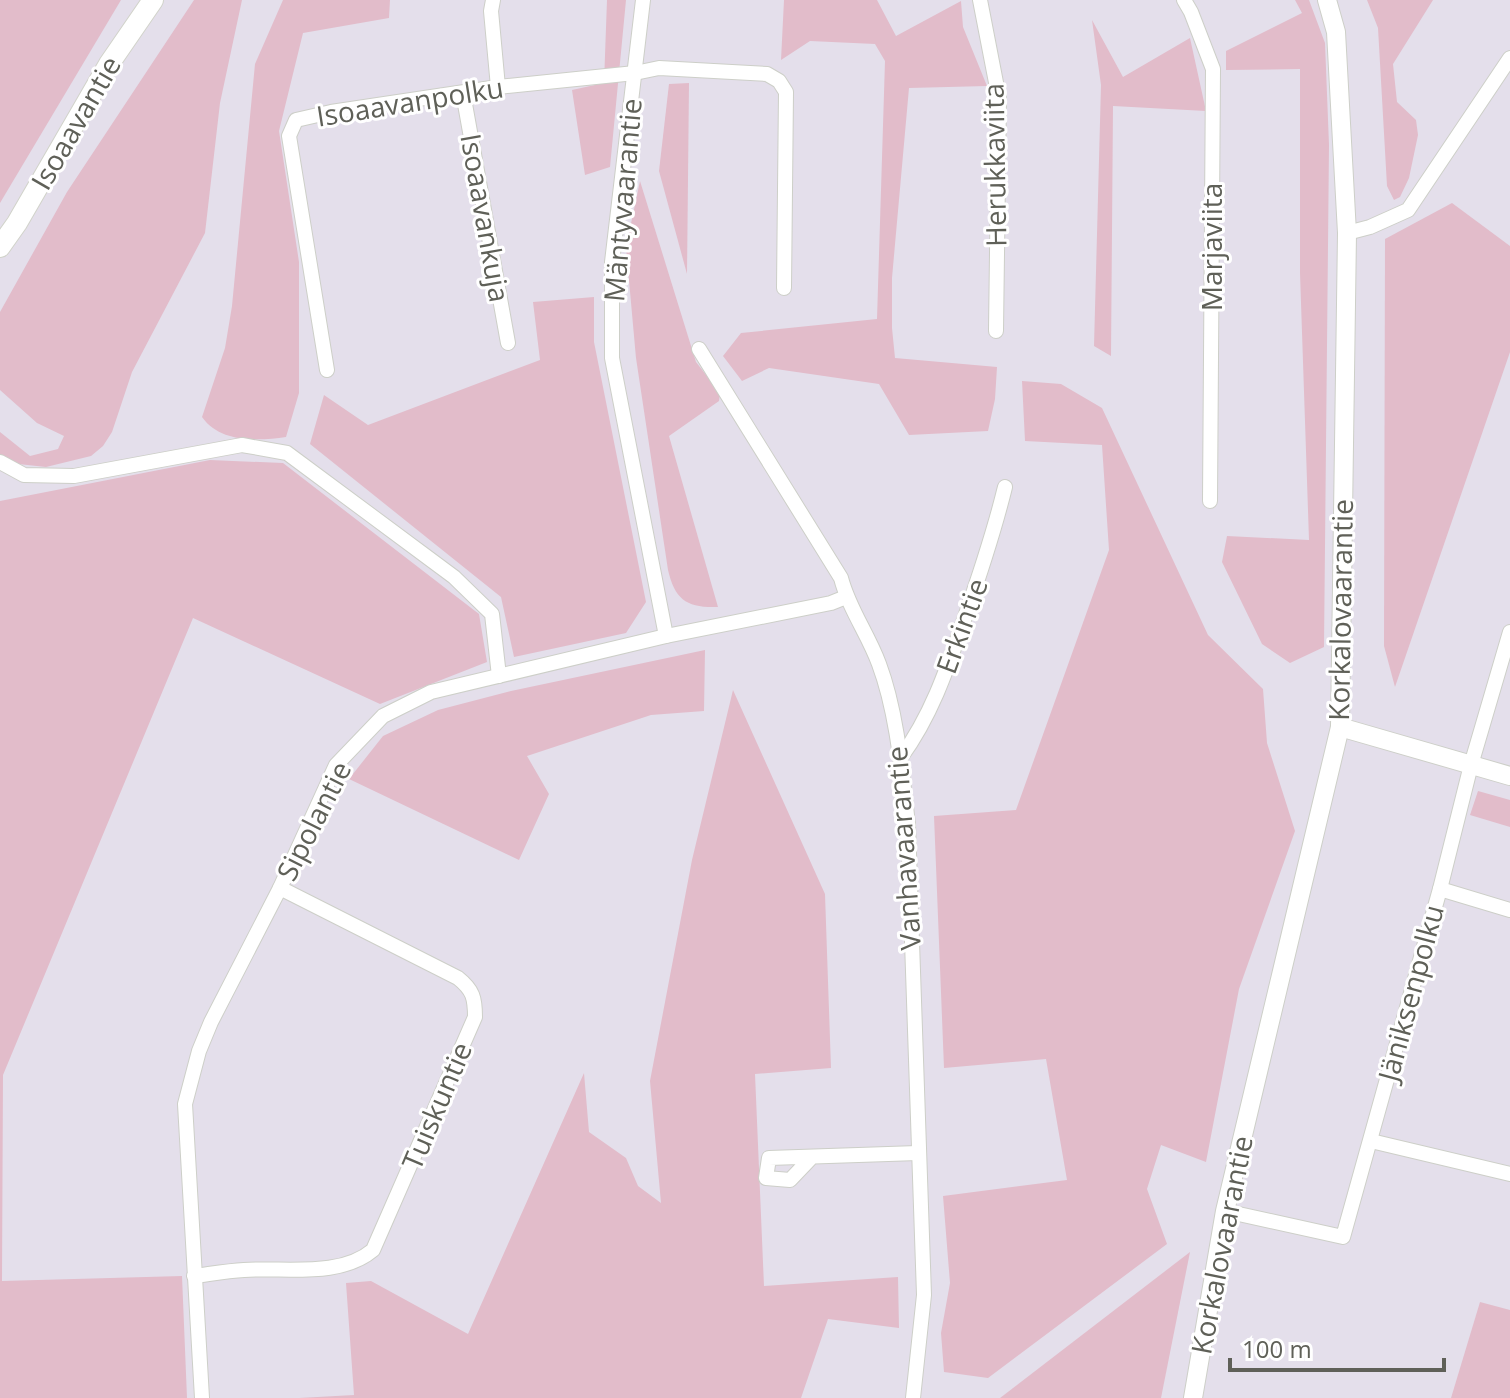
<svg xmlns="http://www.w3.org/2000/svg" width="1510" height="1398" viewBox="0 0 1510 1398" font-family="'Open Sans',sans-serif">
<rect width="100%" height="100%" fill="#e4dfeb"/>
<!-- green -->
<g fill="#e2bcca">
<polygon points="0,0 121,0 0,203"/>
<polygon points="194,0 242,0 220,103 205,233 132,372 112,432 103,446 91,456 46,467 0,462 0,432 30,456 58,449 64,436 37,423 0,390 0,312 67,192"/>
<path d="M283,0h107l-1,18 -86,15 -24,98 20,131v131l-13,44c-28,4 -66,6 -84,-20l23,-69 7,-42 23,-242z"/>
<polygon points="607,0 626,0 610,167 585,175 572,90 604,83"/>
<polygon points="784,0 877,0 896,36 961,1 963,27 987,86 909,88 892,278 892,328 895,358 997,367 995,399 988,431 909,435 879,384 769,368 742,381 723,356 741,333 877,319 885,61 875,44 810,41 781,60"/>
<polygon points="1295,0 1309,0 1325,43 1329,145 1324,647 1290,663 1262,644 1222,562 1227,536 1309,540 1300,273 1300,69 1226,70 1226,51 1302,13"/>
<polygon points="1367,0 1433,0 1393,64 1397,102 1416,120 1418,135 1409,178 1400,197 1394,200 1387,186 1378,28"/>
<polygon points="1092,20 1123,77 1190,38 1206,111 1113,106 1111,356 1094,346 1101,85"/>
<polygon points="689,83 687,274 659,171 669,84"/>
<path d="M640,181l56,181 24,31 -1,8 -50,35 49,171c-31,1 -43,-7 -50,-37l-32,-212 -10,-111z"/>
<polygon points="1452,203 1510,246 1510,352 1395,687 1384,646 1385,239"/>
<polygon points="594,297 594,342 646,602 626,633 514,657 501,597 310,444 324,395 368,425 540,360 533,302"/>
<polygon points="1022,381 1061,384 1102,408 1208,635 1263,689 1267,743 1295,831 1239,989 1206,1162 1161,1145 1147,1189 1167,1244 988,1378 944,1372 941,1333 950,1283 943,1196 1067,1180 1046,1059 944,1068 934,816 1016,810 1109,550 1102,445 1025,441"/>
<polygon points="210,460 283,463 479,614 487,662 380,704 193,618 3,1075 2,1281 182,1276 187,1398 0,1398 0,501"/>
<polygon points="705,650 704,711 651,715 527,756 549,794 519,860 349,779 383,736 438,710 511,691"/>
<polygon points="733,690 825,894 831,1068 755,1074 764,1286 898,1277 899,1328 828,1319 801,1398 299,1398 354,1395 346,1283 371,1281 468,1334 584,1073 589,1132 626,1158 638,1186 661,1203 650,1081 692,860"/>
<polygon points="1478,791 1510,800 1510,827 1470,815"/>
<polygon points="1190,1252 1161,1398 1000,1398"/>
<polygon points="1480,1302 1510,1310 1510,1398 1451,1398"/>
</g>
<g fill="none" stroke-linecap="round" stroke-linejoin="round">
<!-- minor casing -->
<g stroke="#cdcfc8" stroke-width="16">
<g id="minor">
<polyline points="493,0 491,11 498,87"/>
<polyline points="643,0 612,262 612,358 666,636"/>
<polyline points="980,0 999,98 996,331"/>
<polyline points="1184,0 1191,12 1213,69 1210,501"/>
<polyline points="463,93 508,343"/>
<polyline points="1347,233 1370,227 1408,210 1510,58"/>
<path d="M699,349l142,229c8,31 27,56 38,86 18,48 23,108 29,160l16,471 -11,103"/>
<polyline points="327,370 289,136 296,120 331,112 498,87 635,73 659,68 767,74 779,81 786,92 784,288"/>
<polyline points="0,462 24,475 74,476 242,445 287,453 454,577 492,614 499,676"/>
<path d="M901,757c31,-42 47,-91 64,-140 15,-43 29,-85 40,-130"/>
<polyline points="1440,889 1510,910"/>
<polyline points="1371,1141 1510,1174"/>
<polyline points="812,1157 790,1180 766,1178 769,1158 918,1153"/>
<polyline points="1225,1211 1343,1237 1440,889 1471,765 1510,632"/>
<path d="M194,1276c16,-2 33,-5 50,-6 41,-3 96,8 129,-20l102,-233c0,-19 -2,-27 -17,-39l-178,-90"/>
<polyline points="202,1398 185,1104 199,1051 211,1022 280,888 336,765 383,716 431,692 666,636 831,603 846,597"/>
</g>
</g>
<!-- tertiary casing -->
<g stroke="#cdcfc8" stroke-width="20">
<g id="tertiary">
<polyline points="1340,727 1510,776"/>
<polyline points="1193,1398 1225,1211 1340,727 1347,233 1336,32 1327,0"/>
</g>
</g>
<!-- secondary casing -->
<g stroke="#d1d3ca" stroke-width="22">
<polyline id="secondary" points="0,247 17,223 109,64 153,0"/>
</g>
<!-- minor -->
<use href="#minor" stroke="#fff" stroke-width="14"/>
<!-- tertiary -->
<use href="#tertiary" stroke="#fff" stroke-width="18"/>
<!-- secondary -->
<use href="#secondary" stroke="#fff" stroke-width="20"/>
</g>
<g text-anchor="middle" stroke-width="6" stroke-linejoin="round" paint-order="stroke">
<!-- street labels -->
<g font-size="28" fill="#5f6058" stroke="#fff">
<text transform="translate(410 102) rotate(-9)" y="10">Isoaavanpolku</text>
<text transform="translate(76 123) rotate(-60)" y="10">Isoaavantie</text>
<text transform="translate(995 165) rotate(-91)" y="10">Herukkaviita</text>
<text transform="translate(623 200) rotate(-85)" y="10">Mäntyvaarantie</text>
<text transform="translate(485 218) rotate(80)" y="10">Isoaavankuja</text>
<text transform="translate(1212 247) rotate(-90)" y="10">Marjaviita</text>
<text transform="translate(1341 610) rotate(-89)" y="10">Korkalovaarantie</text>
<text transform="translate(962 626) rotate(-70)" y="10">Erkintie</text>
<text transform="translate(314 821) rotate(-63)" y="10">Sipolantie</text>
<text transform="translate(904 848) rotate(-94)" y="10">Vanhavaarantie</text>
<text transform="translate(1411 993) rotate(-75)" y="10">Jäniksenpolku</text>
<text transform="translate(437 1106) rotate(-67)" y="10">Tuiskuntie</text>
<text transform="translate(1222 1245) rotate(-79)" y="10">Korkalovaarantie</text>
</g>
</g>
<!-- scale -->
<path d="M1230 1358v12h214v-12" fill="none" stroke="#5f6058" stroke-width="4"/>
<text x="1242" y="1358" font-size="24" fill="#5f6058" stroke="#ffffff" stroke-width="6" paint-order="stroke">100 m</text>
</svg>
